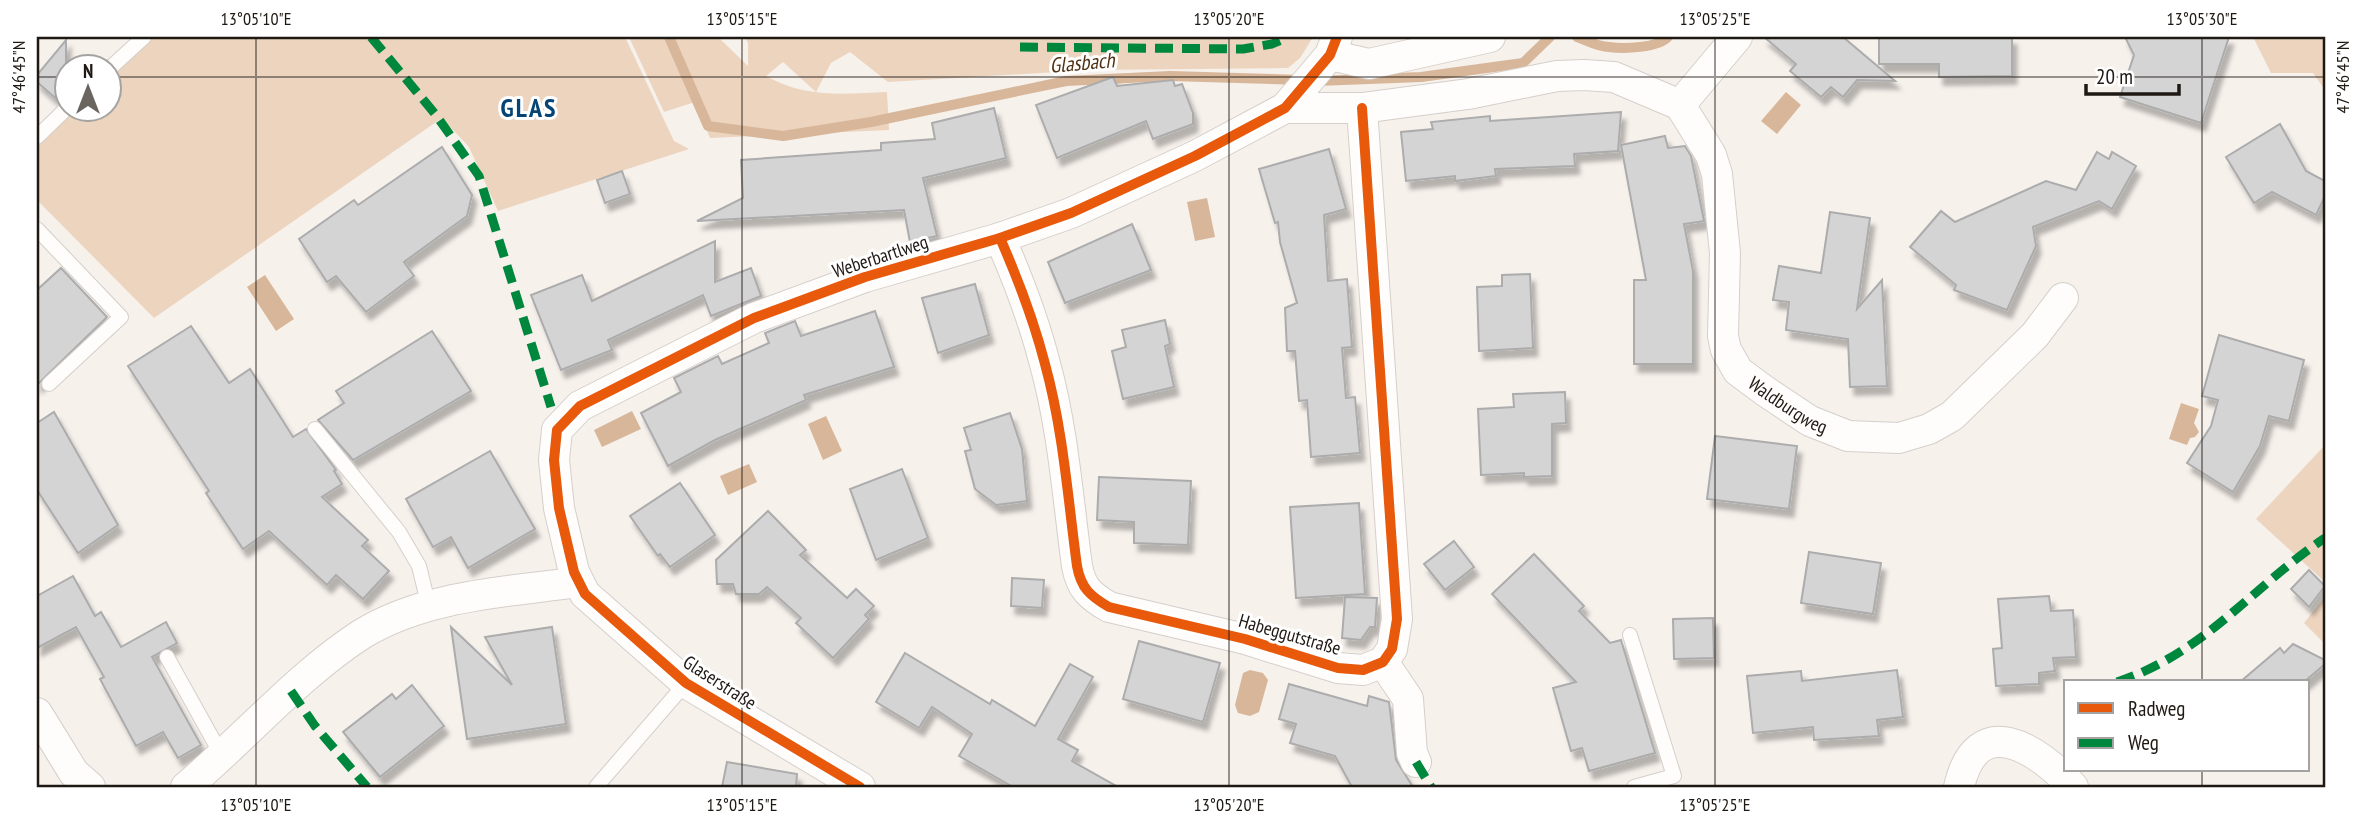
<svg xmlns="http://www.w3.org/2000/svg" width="2362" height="824" viewBox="0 0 2362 824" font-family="'PT Sans Narrow',sans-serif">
<defs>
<filter id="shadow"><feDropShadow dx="4.5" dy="8" stdDeviation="2" flood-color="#0004"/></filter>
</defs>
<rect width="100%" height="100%" fill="#f7f1ec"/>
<!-- green -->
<g fill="#ecd4bf">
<polygon points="152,37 625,37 674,141 689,149 498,211 469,147 442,118 154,318 37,200 37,145 76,109 108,108 109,78"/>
<path d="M629,37h89l30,29v-23l-3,-6h568l-13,21 -12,10 -198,2 -202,12 -38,-30 -19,11 -15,29 -33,-30 -17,14c38,22 78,18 121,16l2,38 -179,8 -15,-36 -31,10z"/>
<polygon points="2253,37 2325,37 2325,90 2313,73 2271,73"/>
<polygon points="2325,445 2325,582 2256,519"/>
<polygon points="2325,597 2325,644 2304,623"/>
</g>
<!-- water -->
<g fill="#d8b699">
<polygon points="1786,92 1801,105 1777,134 1761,121"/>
<polygon points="1207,198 1215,237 1195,241 1187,202"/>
<polygon points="265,275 294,319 276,331 247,287"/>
<polygon points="2181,403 2199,409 2194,423 2199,432 2195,437 2190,438 2187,445 2169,439"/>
<polygon points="632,411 641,429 602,447 594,430"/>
<polygon points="826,416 842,451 823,460 808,424"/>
<polygon points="749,464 757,482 728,495 720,476"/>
<polygon points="1250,670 1263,673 1268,680 1259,712 1250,716 1238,713 1235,705 1243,673"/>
</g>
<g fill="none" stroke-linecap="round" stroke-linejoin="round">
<!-- stream -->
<g stroke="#d8b699" stroke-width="10">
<polyline points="669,37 708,126 783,136 871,122 1066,81 1170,76 1302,80"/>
<path d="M1577,37c9,3 21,10 32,10 15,2 49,1 59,-10"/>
<polyline points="1317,81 1421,77 1523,63 1550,37"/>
</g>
</g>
<!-- building -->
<g fill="#d4d4d5" stroke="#acacad" stroke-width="2" filter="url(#shadow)">
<polygon points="1764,37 1843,37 1895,81 1857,80 1843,97 1831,87 1821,97 1790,71 1796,64"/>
<polygon points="1879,37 2012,37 2012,76 1939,77 1939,64 1879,64"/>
<polygon points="2125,37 2229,37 2201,123 2120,97 2134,55"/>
<polygon points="66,40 66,99 60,102 37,82 37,75"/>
<polygon points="1113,77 1117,86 1173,80 1175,86 1182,84 1193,113 1193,124 1153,139 1146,121 1057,158 1036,105"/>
<polygon points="994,108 1006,158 923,178 937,236 910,242 904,210 697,221 743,198 741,160 881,150 881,143 935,139 932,123"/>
<polygon points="1621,112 1618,151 1574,154 1575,166 1495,169 1496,176 1455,181 1455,176 1406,181 1401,132 1433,129 1431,122 1490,116 1490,121"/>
<polygon points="2280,124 2306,171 2325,181 2325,196 2316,215 2272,192 2254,203 2226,157"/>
<polygon points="1665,136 1668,148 1685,146 1691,156 1704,221 1684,224 1693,271 1693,364 1634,364 1634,280 1646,280 1621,145"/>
<polygon points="442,147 472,195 467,216 404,262 414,276 366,312 336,276 327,282 299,239 354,200 358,205"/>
<polygon points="1329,149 1346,209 1324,215 1328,281 1347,279 1352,347 1342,348 1346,398 1355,397 1360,453 1311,457 1307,400 1299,401 1295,351 1287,351 1285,308 1297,303 1280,242 1278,222 1275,223 1259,169"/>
<polygon points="2097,152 2109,159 2112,152 2136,166 2112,209 2099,201 2033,227 2036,246 2007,310 1954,290 1956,285 1910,247 1941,211 1955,222 2046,181 2076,190"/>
<polygon points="622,171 630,194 605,203 597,180"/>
<polygon points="1830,212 1870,218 1857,309 1882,280 1887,386 1850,387 1848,339 1786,330 1789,302 1773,300 1779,266 1821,273"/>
<polygon points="1132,224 1151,270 1065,303 1048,262"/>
<polygon points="715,241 715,282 751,268 761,296 711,316 703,295 608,340 612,350 561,370 531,295 582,275 592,301"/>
<polygon points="61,268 107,317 37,385 37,290"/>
<polygon points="1530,274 1533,348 1479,351 1477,287 1502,286 1502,275"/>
<polygon points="975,284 989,335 938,353 922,298"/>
<polygon points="875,311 894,367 804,395 806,400 715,440 668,466 641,413 681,392 674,378 718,356 722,364 769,343 765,333 795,321 801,336"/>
<polygon points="1165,320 1170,344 1165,346 1174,387 1123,399 1112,351 1126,347 1122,330"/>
<polygon points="191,326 229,383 250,369 293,437 306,429 336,470 334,471 342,484 322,497 368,540 362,546 389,571 363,599 336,575 327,585 269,531 243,549 206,493 209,491 128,366"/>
<polygon points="432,331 471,391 353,460 318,420 344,403 336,391"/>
<polygon points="2219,335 2304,360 2289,421 2269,416 2260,446 2233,492 2187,463 2211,426 2218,400 2202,396"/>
<polygon points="1565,392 1566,423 1552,424 1552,476 1524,477 1524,473 1481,475 1478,409 1514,407 1513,394"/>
<polygon points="54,412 118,525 78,553 37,490 37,423"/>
<polygon points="1010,413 1022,449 1027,501 996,505 975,489 965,451 971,450 964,428"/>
<polygon points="1715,436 1797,446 1789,509 1707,499"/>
<polygon points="490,451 535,529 468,568 451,537 433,547 406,499"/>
<polygon points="902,469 928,538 876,560 850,489"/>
<polygon points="1099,477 1191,481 1188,545 1134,543 1134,522 1097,520"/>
<polygon points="680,483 715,535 670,567 660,554 658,556 630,516"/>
<polygon points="1359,503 1365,594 1296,598 1290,507"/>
<polygon points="768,511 806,550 800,555 847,598 856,589 874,606 865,615 869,619 833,658 796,623 801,618 767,587 759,594 736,594 733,584 717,584 716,560"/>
<polygon points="1454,541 1474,567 1445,590 1424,564"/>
<polygon points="1809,552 1881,563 1873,614 1801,603"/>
<polygon points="1534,554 1584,606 1579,611 1610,643 1621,640 1655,753 1589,771 1582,748 1571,751 1553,688 1576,682 1492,594"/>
<polygon points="2309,570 2325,586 2309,607 2291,589"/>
<polygon points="73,576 95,616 101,612 121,647 166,622 177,643 152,657 201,745 178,758 163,732 136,746 100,679 104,677 76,627 37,648 37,596"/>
<polygon points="1012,578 1044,580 1042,608 1011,606"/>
<polygon points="2049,596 2051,611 2073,610 2076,657 2053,658 2055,671 2039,673 2039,684 1996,686 1993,649 2002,648 1998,599"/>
<polygon points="1345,597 1377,598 1375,627 1370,627 1361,640 1342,638"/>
<polygon points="1713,618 1714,658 1674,659 1673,619"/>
<polygon points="451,627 512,685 485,637 552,627 566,724 467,739"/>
<polygon points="1139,641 1220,663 1203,722 1123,699"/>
<polygon points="2293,644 2325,660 2325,664 2304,682 2240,682 2280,648 2284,653"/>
<polygon points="905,653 990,704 992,700 1035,726 1070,664 1093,677 1058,739 1078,750 1072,761 1118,787 1013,787 959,756 972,734 932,707 919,728 876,702"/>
<polygon points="1897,670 1903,717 1877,720 1879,736 1814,740 1813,727 1753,733 1747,676 1801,671 1802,681"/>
<polygon points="1289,684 1367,706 1369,696 1389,702 1396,760 1413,787 1352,787 1335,756 1290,743 1296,724 1279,719"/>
<polygon points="412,685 444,726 380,777 343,732 392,694 396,699"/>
<polygon points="727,762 797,774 796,787 722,787"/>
</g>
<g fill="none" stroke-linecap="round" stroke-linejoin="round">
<!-- service casing -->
<g stroke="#d5cfca" stroke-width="16">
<g id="service">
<polyline points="108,70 144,37"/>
<polyline points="37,137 67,108"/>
<polyline points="37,229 121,317 49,384"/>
<polyline points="315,429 399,532 419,566 429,607"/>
<polyline points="1630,635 1674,776 1634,787"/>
<polyline points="167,657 221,754"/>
<polyline points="596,787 686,683"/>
</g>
</g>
<!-- minor casing -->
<g stroke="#d5cfca" stroke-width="32">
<g id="minor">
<polyline points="1330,55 1369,64 1490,37"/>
<polyline points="1680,105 1737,37"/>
<path id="s1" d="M1285,108h77l106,-14 89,-18 27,-1 30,2 66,28 31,50 6,19 8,79 -2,83 3,14 12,21 27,20 45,30 38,15 51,2 30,-9 23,-13 83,-81 28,-37"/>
<path d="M1000,238c18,41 34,83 45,126 18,65 23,135 32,202 4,22 13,30 32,41l136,32 93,29 25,2 20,-8 9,-13 5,-30 -35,-511"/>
<polyline points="1383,662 1408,699 1412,753 1416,762"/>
<polyline points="37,713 74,773 90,787"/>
<path d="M186,787c59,-49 111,-111 176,-153 63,-39 146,-42 216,-52"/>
<polyline points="860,787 686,683 585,594 574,572 559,508 554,460 557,430 580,406 754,318 865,277 1000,238 1071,213 1195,156 1285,108 1330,55 1337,37"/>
<path d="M1959,787c18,-79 79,-38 114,0"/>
</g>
</g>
<!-- service -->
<use href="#service" stroke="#fefdfc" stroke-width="14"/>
<!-- minor -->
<use href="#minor" stroke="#fefdfc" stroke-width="30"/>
<!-- quiet -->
<g stroke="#00873e" stroke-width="9" stroke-dasharray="18 9" stroke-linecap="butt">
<polyline points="371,37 436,115 479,176 551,407"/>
<polyline points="1020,47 1243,49 1272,44 1288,37"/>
<path d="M2117,682c88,-29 135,-95 208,-144"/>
<polyline points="291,691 315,726 367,787"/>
<polyline points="1416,762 1431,787"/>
</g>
<!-- cycleway casing -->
<g stroke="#fff" stroke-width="15">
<g id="cycleway">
<path d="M1000,238c18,41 34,83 45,126 18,65 23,135 32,202 4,22 13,30 32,41l136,32 93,29 25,2 20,-8 9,-13 5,-30 -35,-511"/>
<polyline points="860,787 686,683 585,594 574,572 559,508 554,460 557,430 580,406 754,318 865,277 1000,238 1071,213 1195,156 1285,108 1330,55 1337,37"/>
</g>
</g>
<!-- cycleway -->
<use href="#cycleway" stroke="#e8590c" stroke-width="10"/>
</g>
<!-- ticks -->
<path fill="none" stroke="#1f1913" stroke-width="2" stroke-opacity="0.45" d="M256,37v750M742,37v750M1229,37v750M1715,37v750M2202,37v645M37,77h29M108,77h2217M2202,770v17"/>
<g text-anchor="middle" stroke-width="6" stroke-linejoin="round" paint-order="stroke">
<!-- street labels -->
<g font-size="19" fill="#1f1913" stroke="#fff">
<text transform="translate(880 256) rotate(-18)" y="7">Weberbartlweg</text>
<text dy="7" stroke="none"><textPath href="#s1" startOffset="744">Waldburgweg</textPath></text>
<text transform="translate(1290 634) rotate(16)" y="7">Habeggutstraße</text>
<text transform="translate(720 682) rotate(33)" y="7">Glaserstraße</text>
</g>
<!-- water labels -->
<g font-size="21" font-style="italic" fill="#503111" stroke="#fff">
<text transform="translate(1082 63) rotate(-5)" y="7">Glasbach</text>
</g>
<!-- district labels -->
<g font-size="26" font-weight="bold" letter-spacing="2" fill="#054474" stroke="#fff">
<text x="529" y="117">GLAS</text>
</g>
</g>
<!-- border -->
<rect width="2362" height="824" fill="none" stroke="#ffffff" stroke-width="77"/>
<!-- legend -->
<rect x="2064" y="680" width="245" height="91" fill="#ffffff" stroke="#a5a3a1" stroke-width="2"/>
<rect x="2078" y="703" width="35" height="10" fill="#e8590c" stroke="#a5a3a1" stroke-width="2"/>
<text x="2128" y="716" font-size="21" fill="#1f1913">Radweg</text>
<rect x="2078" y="738" width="35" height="10" fill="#00873e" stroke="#a5a3a1" stroke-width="2"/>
<text x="2128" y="750" font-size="21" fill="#1f1913">Weg</text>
<!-- north arrow -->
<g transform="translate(88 88)"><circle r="33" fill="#ffffff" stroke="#a5a3a1" stroke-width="2"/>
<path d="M0-5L12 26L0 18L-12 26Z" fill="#6b655f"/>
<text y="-10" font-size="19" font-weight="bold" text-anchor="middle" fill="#1f1913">N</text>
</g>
<!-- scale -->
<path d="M2086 84v10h93v-10" fill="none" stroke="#1f1913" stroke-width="3.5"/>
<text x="2096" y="84" font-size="21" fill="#1f1913" stroke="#ffffff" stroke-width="5" paint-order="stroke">20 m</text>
<rect x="38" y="38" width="2286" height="748" fill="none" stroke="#1f1913" stroke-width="2.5"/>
<g font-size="18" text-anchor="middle" fill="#1f1913">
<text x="256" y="25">13°05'10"E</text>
<text x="742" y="25">13°05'15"E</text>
<text x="1229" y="25">13°05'20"E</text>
<text x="1715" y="25">13°05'25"E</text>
<text x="2202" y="25">13°05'30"E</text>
<text transform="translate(19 77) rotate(-90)" y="6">47°46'45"N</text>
<text transform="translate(2343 77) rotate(-90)" y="6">47°46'45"N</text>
<text x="256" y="811">13°05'10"E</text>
<text x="742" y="811">13°05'15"E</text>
<text x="1229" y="811">13°05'20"E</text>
<text x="1715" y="811">13°05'25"E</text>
</g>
</svg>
